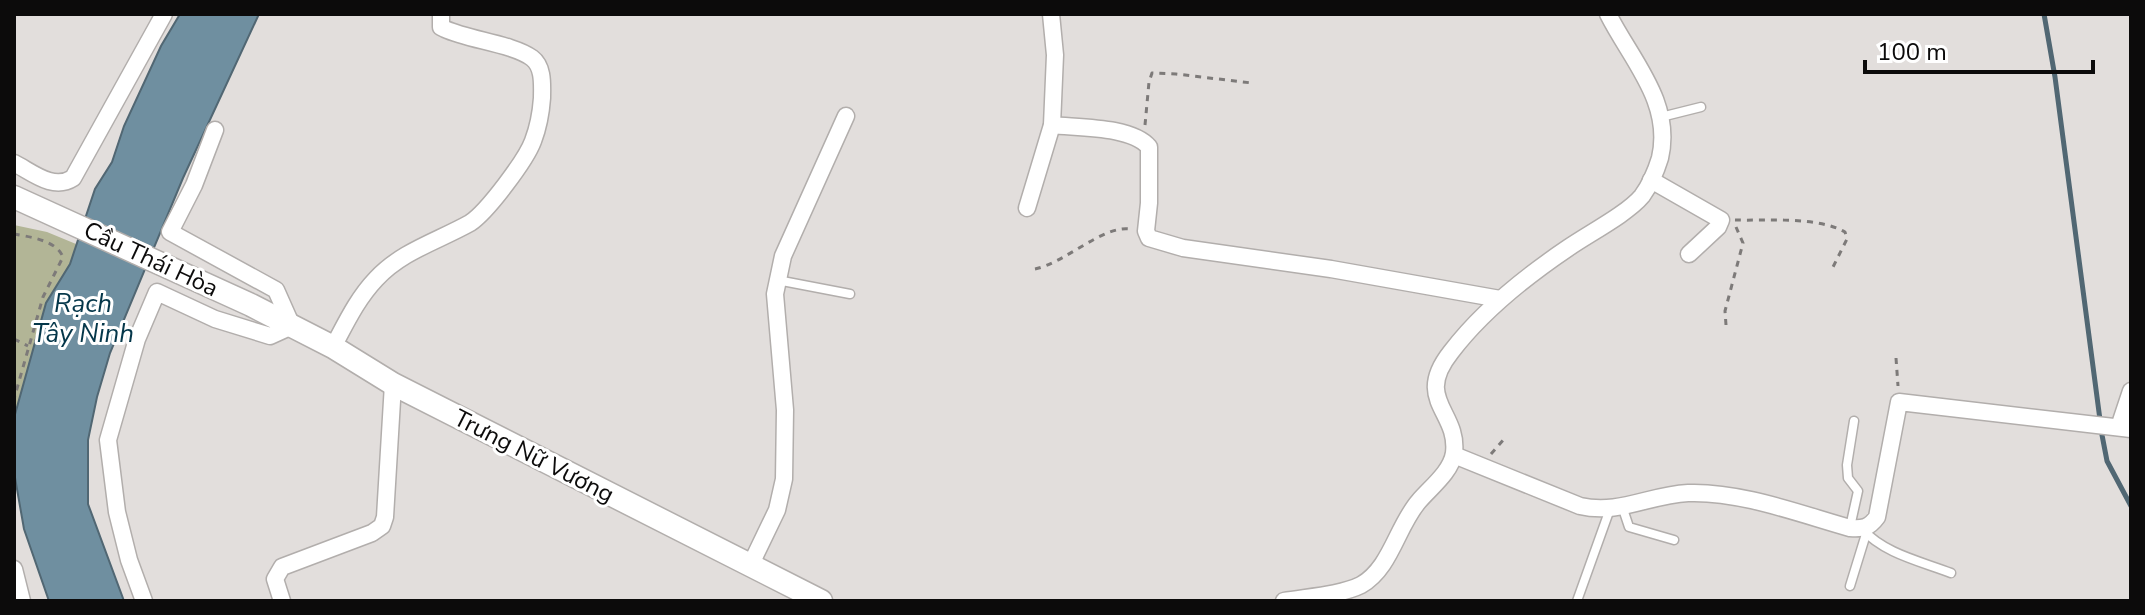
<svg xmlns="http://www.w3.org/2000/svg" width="2145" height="615" viewBox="0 0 2145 615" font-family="'Nunito Sans',sans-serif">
<rect width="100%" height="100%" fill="#e2dedc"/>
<!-- green -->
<polygon fill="#b2b596" points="14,225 47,232 76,244 70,264 46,303 14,418"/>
<!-- water -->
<polygon fill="#6f8fa0" stroke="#516773" stroke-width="2" points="180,14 259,14 183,178 110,353 97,397 88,440 88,504 124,601 49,601 24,529 14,472 14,418 46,303 70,264 95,189 112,162 124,126 161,46"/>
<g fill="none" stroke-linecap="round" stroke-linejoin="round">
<!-- stream -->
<polyline stroke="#516773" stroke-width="5" points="2044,14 2055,77 2102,435 2107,461 2131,506"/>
<!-- service casing -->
<g stroke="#b2aeac" stroke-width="11">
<g id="service">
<polyline points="1661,117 1701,107"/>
<polyline points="777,280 850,294"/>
<polyline points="1622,506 1629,527 1674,540"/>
<polyline points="1850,527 1858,491 1848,478 1847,465 1854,421"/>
<path d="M1862,529c23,25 58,32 89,44"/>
<polyline points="1850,586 1866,534"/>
<polyline points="1577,601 1610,509"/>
</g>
</g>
<!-- minor casing -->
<g stroke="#b2aeac" stroke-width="19">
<g id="minor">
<path d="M1052,125c26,3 79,1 97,22v56l-3,28 3,7 34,10 148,21 169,30"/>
<path d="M14,163c18,9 39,28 59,15l91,-164"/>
<polyline points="1651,180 1721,220 1718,227 1689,254"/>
<polyline points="1027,208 1052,125 1055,55 1051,14"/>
<path d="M333,347c13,-24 24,-48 43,-68 26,-28 62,-38 94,-56 17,-11 56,-63 63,-82 5,-13 8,-29 9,-43 0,-12 2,-31 -10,-40 -19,-14 -63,-18 -87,-29l-4,-2v-13"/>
<polyline points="2119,427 2131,391"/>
<path d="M1454,455l126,51c39,9 69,-11 108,-13 52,-2 112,21 162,35 13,1 19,0 27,-11l22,-115 232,27"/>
<polyline points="751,564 777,510 784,479 785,410 775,294 783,256 846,116"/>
<polyline points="14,569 22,601"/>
<polyline points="144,601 129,560 117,512 108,440 137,339 157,292 215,319 270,336 292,326 276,290 170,232 194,185 215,130"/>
<polyline points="282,601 275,579 282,567 372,533 382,526 385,517 393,384"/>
<path d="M1284,601c23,-4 57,-6 77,-16 30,-17 36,-59 58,-84 12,-14 32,-29 35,-48 5,-42 -41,-53 -3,-101 32,-42 74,-75 117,-104 20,-14 59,-34 74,-52 8,-11 14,-25 18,-38 13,-56 -29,-98 -52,-144"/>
</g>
</g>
<!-- secondary casing -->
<g stroke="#b2aeac" stroke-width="25">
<polyline id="secondary" points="14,197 251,305 333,347 393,384 821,601"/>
</g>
<!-- path -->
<g stroke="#7d7a79" stroke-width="3" stroke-dasharray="6 6" stroke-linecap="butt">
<polyline points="1145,125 1149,82 1152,73 1176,74 1252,83"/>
<path d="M1735,220c33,1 82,-4 110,12l2,7 -16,32"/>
<path d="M14,234c16,3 42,6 49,23l-20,40 -29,102"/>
<path d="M1035,269c30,-6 68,-44 95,-40"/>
<polyline points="1726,325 1725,311 1743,243 1736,227"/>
<polyline points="14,339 28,346"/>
<polyline points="1896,358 1898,386"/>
<polyline points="1491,454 1504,439"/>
</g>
<!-- service -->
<use href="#service" stroke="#fff" stroke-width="8"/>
<!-- minor -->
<use href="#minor" stroke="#fff" stroke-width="16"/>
<!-- secondary -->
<use href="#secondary" stroke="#fff" stroke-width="22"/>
</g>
<g text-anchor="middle" stroke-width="6" stroke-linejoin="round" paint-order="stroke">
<!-- street labels -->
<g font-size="24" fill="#0c0b0b" stroke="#fff">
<text transform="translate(151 259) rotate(25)" y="8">Cầu Thái Hòa</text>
<text transform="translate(534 456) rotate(27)" y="8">Trưng Nữ Vương</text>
</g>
<!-- water labels -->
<g font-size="26" font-style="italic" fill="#05374a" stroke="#fff">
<text x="83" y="312">Rạch<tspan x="83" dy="30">Tây Ninh</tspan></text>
</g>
</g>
<!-- border -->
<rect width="2145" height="615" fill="none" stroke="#0c0b0b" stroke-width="32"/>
<!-- scale -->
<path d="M1865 60v12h228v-12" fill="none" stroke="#0c0b0b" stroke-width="4"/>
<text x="1877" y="60" font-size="24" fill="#0c0b0b" stroke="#ffffff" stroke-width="6" paint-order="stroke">100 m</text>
</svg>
